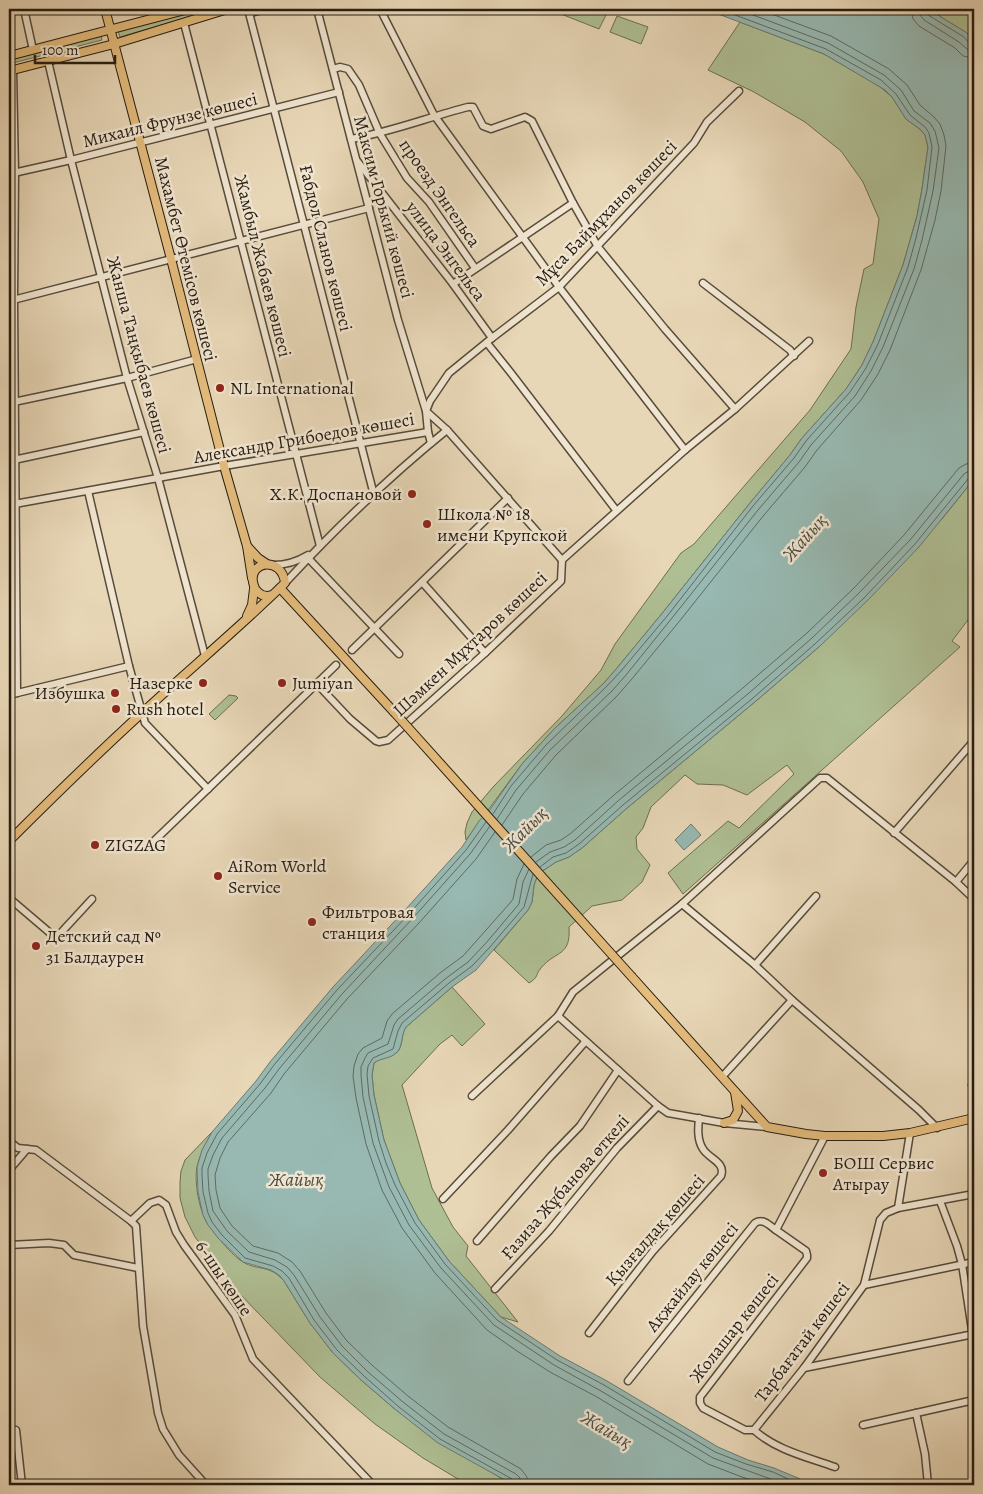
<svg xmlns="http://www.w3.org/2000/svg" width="983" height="1494" viewBox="0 0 983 1494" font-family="Alegreya,serif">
<rect width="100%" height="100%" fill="#e8d7b7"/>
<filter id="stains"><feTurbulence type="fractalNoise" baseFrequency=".004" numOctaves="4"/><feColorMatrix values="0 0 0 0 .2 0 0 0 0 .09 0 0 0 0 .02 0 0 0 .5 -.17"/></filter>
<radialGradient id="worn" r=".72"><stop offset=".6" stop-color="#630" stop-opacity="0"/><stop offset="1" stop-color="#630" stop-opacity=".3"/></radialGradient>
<!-- green -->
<g fill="#afbf94" stroke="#6b6e52">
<polygon points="199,9 209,9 209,11 120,37 118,31"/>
<polygon points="554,9 609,9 599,29 561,14"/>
<polygon points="928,9 966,9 974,18 974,42 967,33"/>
<polygon points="617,16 648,27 641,44 610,32"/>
<polygon points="740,22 824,54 878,85 892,97 906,119 921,130 925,135 928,147 922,189 917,216 903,265 873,342 862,365 846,389 802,438 790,455 750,503 664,611 617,668 604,683 555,728 522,764 466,840 465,832 467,823 472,812 493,787 562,716 601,670 615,644 681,553 694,544 810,410 851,349 856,307 864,269 873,264 879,219 863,182 841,151 805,122 754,92 708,70"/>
<polygon points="101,35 102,40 9,64 9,58"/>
<path d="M974,479v133l-22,29 8,6 -277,247 -15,-21 60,-52 11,7 55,-54 -7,-9 -40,30 -24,-10 -26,-1 -12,-9 -34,32 -8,21 -7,9 1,12 13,16 -8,17 -20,18 -30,6 -23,21c2,30 -13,23 -28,41 -6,7 -2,9 -12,15l-35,-33 34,-40 4,-8 2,-17 3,-8 4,-5 15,-10 13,-5 13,-9 44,-39 130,-108 64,-55 122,-127z"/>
<polygon points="229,695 236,696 238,698 215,720 209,714"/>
<path d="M452,987l33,37 -23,22 -10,-11 -12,9 -38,41 30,103 21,39 15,19 -2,10 52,66 -17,-5 -52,-56 -30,-41 -19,-37 -16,-43 -10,-45 -2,-20 2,-12c7,-6 20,-5 25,-13 4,-7 2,-16 7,-23z"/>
<path d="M212,1132c-6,11 -12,22 -15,35 -3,15 2,42 10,56 4,6 10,12 14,18 6,7 14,16 22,21 15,9 26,2 41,19l26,42 23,30 28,27 35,30 106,69 12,6h-46l-45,-27 -48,-34 -55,-47 -84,-87 -41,-53 -10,-20 -5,-19v-16l1,-11 4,-11z"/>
</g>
<!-- water -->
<g fill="#97b9b2" stroke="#6a7a72">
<path d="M705,9h223l39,24 7,9v437l-55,68 -52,54 -47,45 -64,55 -130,108 -44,39 -13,9 -13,5 -15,10 -4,5 -3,8 -2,17 -4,8 -52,60 -24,17 -46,40c-5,7 -3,21 -10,26 -6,6 -16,5 -22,10l-2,12 2,20 10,45 16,43 19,37 30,41 52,56 59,39 47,25 111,66 30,13 26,8 24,10 13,7h-297l-76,-42 -42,-33 -35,-30 -28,-27 -23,-30 -26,-42 -5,-6 -8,-5 -28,-8 -25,-24 -10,-13 -5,-10 -5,-23 -1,-25 5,-17 10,-18 44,-51 14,-19 63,-75 72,-77 57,-63 17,-26 10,-10 33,-47 33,-36 49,-45 13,-15 47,-57 86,-108 40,-48 12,-17 44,-49 16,-24 11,-23 30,-77 14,-49 5,-27 6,-42 -3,-12 -4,-5 -15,-11 -14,-22 -7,-7 -61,-36z"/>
<polygon points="691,824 701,835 684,850 675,840"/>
</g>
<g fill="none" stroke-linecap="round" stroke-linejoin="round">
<!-- shore -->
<g stroke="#5f6a62" stroke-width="1">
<polyline points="911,9 913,19 919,26 955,48 963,56 974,58"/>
<polyline points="919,9 920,15 924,20 959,42 967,49 974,51"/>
<polyline points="925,9 928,15 964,37 970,44 974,44"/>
<polyline points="493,814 511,786 546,745 607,686 621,671 668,615 753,506 794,458 806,441 850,392 866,368 878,344 908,267 916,238 927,190 932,147 929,133 925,127 910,115 896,94 881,80 826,49 719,9"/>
<polyline points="497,819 516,790 550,750 612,691 626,675 672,618 758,510 799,462 811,445 855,396 871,371 883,347 914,269 922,240 933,191 939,148 935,131 930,123 914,111 901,90 884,75 828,43 737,9"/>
<polyline points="486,822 466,850 409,914 337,990 274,1065 260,1084 217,1134 207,1153 202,1168 202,1175 203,1192 208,1213 212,1222 222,1235 245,1258 273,1266 282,1271 289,1278 314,1320 337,1350 364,1376 399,1407 440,1439 512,1479 514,1482 515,1485"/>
<polyline points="502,825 523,794 556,755 617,696 631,680 678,623 764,515 805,467 817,450 861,400 878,374 890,350 921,270 935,220 941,191 946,146 944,135 940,124 934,117 920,105 907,85 889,69 831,36 758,9"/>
<polyline points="490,826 470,854 413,918 342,994 279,1069 265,1088 222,1138 213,1155 208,1169 208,1175 209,1191 213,1211 227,1231 249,1252 275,1260 287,1267 294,1275 320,1317 342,1346 368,1372 403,1402 444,1434 516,1474 520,1478 521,1485"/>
<polyline points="495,832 476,859 419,923 347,999 284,1074 271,1093 228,1142 220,1158 215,1175 216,1190 220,1208 232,1226 253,1246 278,1253 292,1262 300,1271 326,1313 347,1341 373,1366 408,1396 448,1427 521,1469 527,1477 528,1485"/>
<polyline points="531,857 546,845 561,840 570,834 614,795 744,687 807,633 854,588 904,535 959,468 966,464 974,463"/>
<polyline points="536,862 550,852 564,847 575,840 619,800 749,693 812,638 859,593 910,540 964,474 969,471 974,470"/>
<polyline points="524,864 517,879 513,899 510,903 463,956 440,973 392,1014 387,1021 382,1038 363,1048 358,1054 354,1066 353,1076 356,1098 366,1144 382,1190 402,1228 435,1273 487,1330 517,1351 550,1372 597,1397 708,1464 742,1477 768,1485"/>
<polyline points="540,867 553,857 566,853 579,844 623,805 753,698 816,643 864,598 915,544 968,479 974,477"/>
<polyline points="529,869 523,882 519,904 486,943 468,962 445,979 398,1019 394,1025 388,1044 368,1053 365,1058 361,1067 361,1075 363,1097 373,1143 389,1187 409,1225 441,1268 494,1325 554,1365 601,1391 713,1458 787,1485"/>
<polyline points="533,874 524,907 490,947 472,966 449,983 402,1023 398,1031 393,1049 373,1058 368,1066 367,1074 369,1096 379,1141 386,1163 395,1185 415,1223 445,1264 497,1320 557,1360 604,1385 715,1452 746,1464 773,1472 801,1485"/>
</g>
<!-- minor casing -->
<g stroke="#574b3a" stroke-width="9">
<g id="minor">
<polyline points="24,9 33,50"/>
<polyline points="248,9 374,495"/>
<polyline points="317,9 398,320 426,411 428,432 431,443"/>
<polyline points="380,9 434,115 559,287 685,450"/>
<polyline points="250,13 266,9"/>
<polyline points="184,23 320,546"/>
<polyline points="48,61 71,160 127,378 158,478 205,656"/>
<polyline points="333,69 340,67 348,69 359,85 380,134 407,178 429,202 475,268"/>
<polyline points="13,70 15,173 14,300 17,693"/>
<path d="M351,139c40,-7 78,-22 117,-32h5l10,19 8,3 34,-12 7,4 41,82 25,44 67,82 70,80"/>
<polyline points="358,162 453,284 492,338"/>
<polyline points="9,174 71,160 339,92"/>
<polyline points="703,283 790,350 794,356"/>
<polyline points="453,284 573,203"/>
<polyline points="9,301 369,208"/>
<polyline points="487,343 511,373 616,510"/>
<polyline points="9,403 127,378 197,359"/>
<polyline points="9,461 144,432"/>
<polyline points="88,491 129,666 145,723 208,789"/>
<polyline points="9,505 224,466 428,432"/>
<polyline points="308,558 399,654"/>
<polyline points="562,560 447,430 426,411 430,401 449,373 492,338 559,287 694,143 707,122 739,91"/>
<path d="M274,565c12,0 24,-4 34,-10"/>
<polyline points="422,582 485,653"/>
<path d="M285,583c50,-54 104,-106 162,-153"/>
<polyline points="352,650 508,498"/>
<polyline points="317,684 350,719 376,741 379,742 388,740 485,653 561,581 562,560 685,450 735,409 809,341"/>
<polyline points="9,695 129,666"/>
<polyline points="894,833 972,743"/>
<polyline points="150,847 152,843 336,665"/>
<polyline points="956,882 974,860"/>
<polyline points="9,898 56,938 92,899"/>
<polyline points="682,904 755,965 792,1000 919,1110 937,1128"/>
<polyline points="755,965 816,896"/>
<polyline points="558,1016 658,1106 668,1113 724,1123 767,1127"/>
<polyline points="722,1077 792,1000"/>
<polyline points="972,1085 974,1083"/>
<polyline points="472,1096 558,1016 573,992 682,904 820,778 827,778 956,882 974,899"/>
<polyline points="9,1141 18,1148 36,1150 131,1221 136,1226 143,1326 158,1413 163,1429 179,1455 206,1485"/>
<polyline points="9,1170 27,1149"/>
<polyline points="443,1199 508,1130 585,1042"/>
<polyline points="940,1201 957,1246 962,1264 974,1343"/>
<polyline points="898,1208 974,1194"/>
<polyline points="131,1221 150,1203 159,1200 166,1205 176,1232 184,1245 235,1315 253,1359 373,1485"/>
<polyline points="477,1241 551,1156 580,1126 618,1070"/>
<polyline points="9,1245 49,1243 64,1245 74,1255 138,1268"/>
<polyline points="864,1285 974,1262"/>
<polyline points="495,1289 549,1231 617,1148 658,1106"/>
<path d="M589,1333l64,-82 68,-75c5,-14 -12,-17 -18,-27 -6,-9 -5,-21 -4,-31"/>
<polyline points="804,1368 974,1334"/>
<path d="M628,1381l127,-158c8,-5 14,2 21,7l49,-94"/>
<polyline points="916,1413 925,1454 928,1485"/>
<polyline points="863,1425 974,1400"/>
<polyline points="9,1428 16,1430 22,1485"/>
<polyline points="754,1430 804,1368 864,1285 880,1220 886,1213 898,1208 910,1133"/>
<polyline points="754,1430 745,1430 703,1408 700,1403 700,1397 807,1258 807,1255 806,1251 776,1230"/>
<path d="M754,1430c22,20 53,27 81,37"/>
</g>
</g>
<!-- major casing -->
<g stroke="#271c11" stroke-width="10">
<g id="major">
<polyline points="105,9 171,259 224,466 247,546 252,578"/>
<polyline points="9,56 189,9"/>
<polyline points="9,71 114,44 228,9"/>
<polyline points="247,546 258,558 267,564"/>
<polyline points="280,588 394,712"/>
<polyline points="247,616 252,605 254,589"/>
<path d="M9,841c44,-44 89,-88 135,-130 47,-43 96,-84 141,-128 -3,-27 -36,-22 -32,-1 1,4 1,7 5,10 4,4 9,5 14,3"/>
<polyline points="632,977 767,1127 806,1134 825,1136 883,1136 910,1133 974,1118"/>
<polyline points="724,1123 733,1120 738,1111 735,1092"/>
</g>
</g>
<!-- minor -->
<use href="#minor" stroke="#f0e5d0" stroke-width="6"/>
<!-- major -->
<use href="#major" stroke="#e4bc7c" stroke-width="8"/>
<!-- major-bridge casing -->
<g stroke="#271c11" stroke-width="10" stroke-linecap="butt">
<polyline id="major-bridge" points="394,712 632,977"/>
</g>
<!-- major-bridge -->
<use href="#major-bridge" stroke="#e4bc7c" stroke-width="8"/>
</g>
<!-- markers -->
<g fill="#8f2418" stroke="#f0e5d0" stroke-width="2">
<circle cx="220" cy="388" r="5"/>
<circle cx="412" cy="494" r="5"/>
<circle cx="427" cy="524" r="5"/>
<circle cx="203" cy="683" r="5"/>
<circle cx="282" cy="683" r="5"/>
<circle cx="115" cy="693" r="5"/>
<circle cx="116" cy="709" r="5"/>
<circle cx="95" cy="845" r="5"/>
<circle cx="218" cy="876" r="5"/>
<circle cx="312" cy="922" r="5"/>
<circle cx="36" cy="946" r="5"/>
<circle cx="823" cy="1173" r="5"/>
</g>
<g text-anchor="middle" stroke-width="5" stroke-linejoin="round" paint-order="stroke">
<!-- street labels -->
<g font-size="18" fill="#271c11" stroke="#f0e5d0">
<text transform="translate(170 120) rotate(-14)" y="6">Михаил Фрунзе көшесі</text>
<text transform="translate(440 193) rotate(55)" y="6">проезд Энгельса</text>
<text transform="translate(384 207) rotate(75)" y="6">Максим Горький көшесі</text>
<text transform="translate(606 213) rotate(-46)" y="6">Мұса Баймұханов көшесі</text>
<text transform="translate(326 248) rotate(76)" y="6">Ғабдол Сланов көшесі</text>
<text transform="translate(446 251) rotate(53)" y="6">улица Энгельса</text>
<text transform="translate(186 259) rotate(76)" y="6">Махамбет Өтемісов көшесі</text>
<text transform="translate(263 266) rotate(76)" y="6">Жамбыл Жабаев көшесі</text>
<text transform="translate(139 355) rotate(75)" y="6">Жанша Таңқыбаев көшесі</text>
<text transform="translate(304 438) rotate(-10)" y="6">Александр Грибоедов көшесі</text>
<text transform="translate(470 644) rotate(-43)" y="6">Шәмкен Мұхтаров көшесі</text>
<text transform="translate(565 1187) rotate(-49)" y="6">Ғазиза Жұбанова өткелі</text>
<text transform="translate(655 1230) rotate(-49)" y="6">Қызғалдақ көшесі</text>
<text transform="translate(692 1277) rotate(-51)" y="6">Ақжайлау көшесі</text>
<text transform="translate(224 1278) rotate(56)" y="6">6-шы көше</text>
<text transform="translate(734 1328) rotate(-52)" y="6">Жолашар көшесi</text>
<text transform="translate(802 1342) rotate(-53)" y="6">Тарбағатай көшесi</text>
</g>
<!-- poi labels -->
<g font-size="18" fill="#271c11" stroke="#f0e5d0" text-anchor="start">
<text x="230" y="394">NL International</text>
<text x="402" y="500" text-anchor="end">Х.К. Доспановой</text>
<text x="437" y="520">Школа № 18<tspan x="437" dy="21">имени Крупской</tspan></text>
<text x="193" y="689" text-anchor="end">Назерке</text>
<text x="292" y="689">Jumiyan</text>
<text x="105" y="699" text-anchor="end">Избушка</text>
<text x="126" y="715">Rush hotel</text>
<text x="105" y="851">ZIGZAG</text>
<text x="228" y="872">AiRom World<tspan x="228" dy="21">Service</tspan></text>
<text x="322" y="918">Фильтровая<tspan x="322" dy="21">станция</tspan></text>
<text x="46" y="942">Детский сад №<tspan x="46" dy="21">31 Балдаурен</tspan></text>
<text x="833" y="1169">БОШ Сервис<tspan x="833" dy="21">Атырау</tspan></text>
</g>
<!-- water labels -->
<g font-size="19" font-style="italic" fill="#494b41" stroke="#f0e5d0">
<text transform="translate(804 537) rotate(-48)" y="7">Жайық</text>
<text transform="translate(524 829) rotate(-45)" y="7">Жайық</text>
<text x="296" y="1186">Жайық</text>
<text transform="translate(607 1429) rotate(31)" y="7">Жайық</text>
</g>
</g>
<!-- margin -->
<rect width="983" height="1494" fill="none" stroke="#e8d7b7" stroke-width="30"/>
<rect x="10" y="10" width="963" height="1474" fill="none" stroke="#271c11" stroke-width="2.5"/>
<rect x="15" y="15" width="953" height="1464" fill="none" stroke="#271c11"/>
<!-- scale -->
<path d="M35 55v8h80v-8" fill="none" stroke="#271c11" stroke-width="2.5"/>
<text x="42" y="55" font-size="15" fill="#271c11" stroke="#f0e5d0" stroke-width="4" paint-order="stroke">100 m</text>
<rect width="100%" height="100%" filter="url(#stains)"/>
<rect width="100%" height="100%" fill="url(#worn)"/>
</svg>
